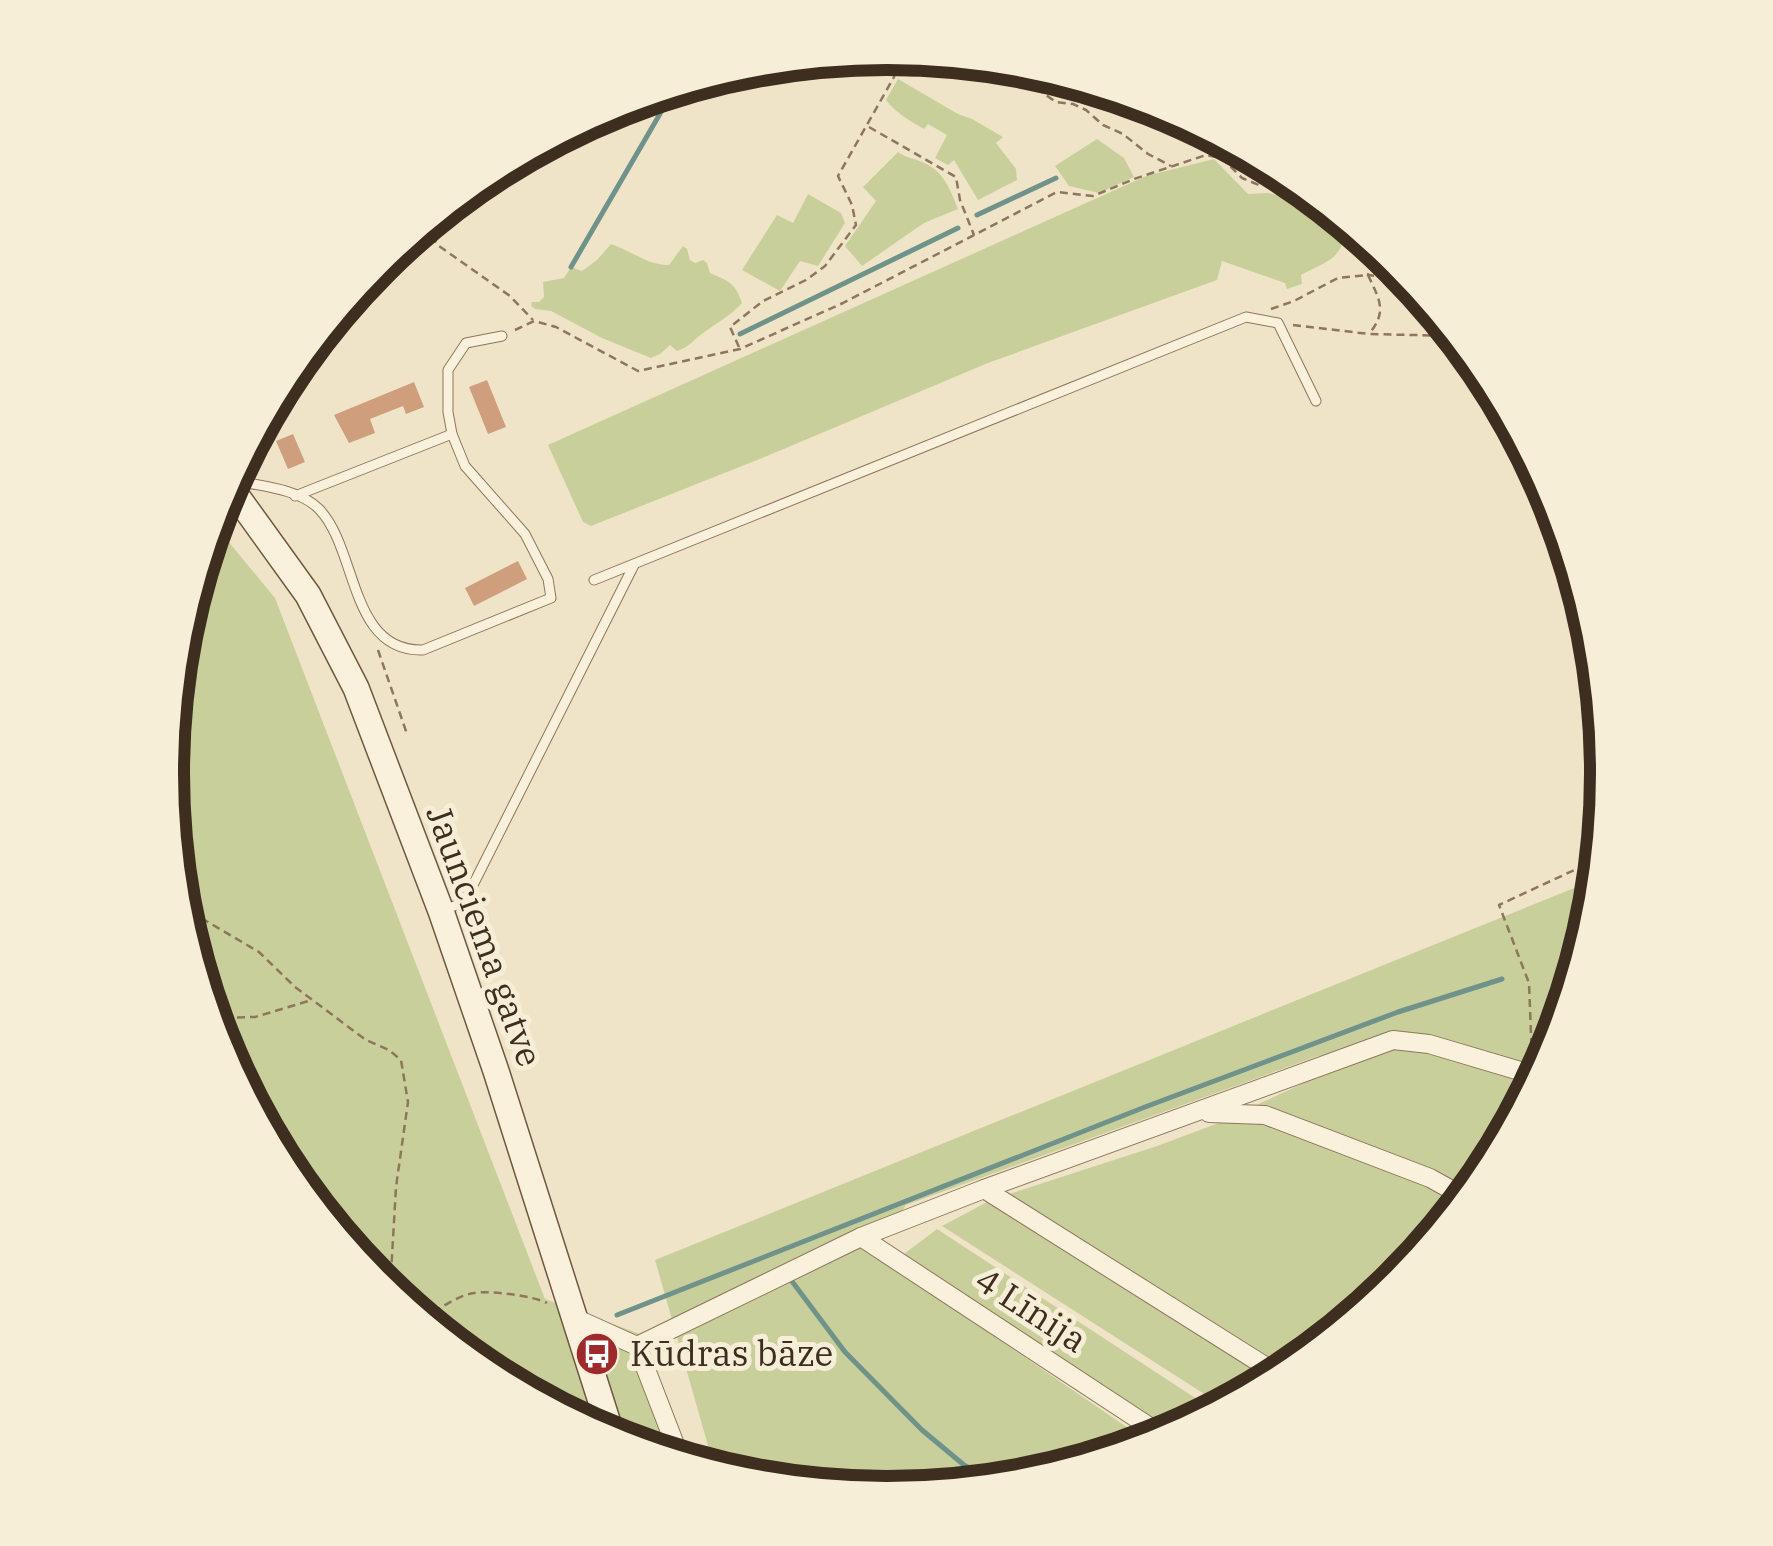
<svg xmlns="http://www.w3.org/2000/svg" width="1773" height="1546" viewBox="0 0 1773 1546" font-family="'IBM Plex Serif',serif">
<rect width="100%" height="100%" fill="#f0e4c8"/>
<!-- green -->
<g fill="#c9cf9b">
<path d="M898,79l60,35 14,5 31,18 -7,6 20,26 1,11 -39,20 -24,-40 -6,5 -13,-7 12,-23 -19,-11 -4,5c-14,-8 -28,-16 -38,-29z"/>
<polygon points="1097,139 1124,158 1134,177 1099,193 1069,186 1055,166"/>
<path d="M898,152c8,6 15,6 24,10 22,9 28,27 36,47l-34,14 -62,43 -17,-20 31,-45 -13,-14z"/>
<path d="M1214,159l34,35 20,-1 56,12 23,19c-5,36 -16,35 -46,51l1,9 -15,5 -2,-6 -63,-22 -5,19 -229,83 -221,93 -176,70 -8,-4 -35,-77 598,-269z"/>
<polygon points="808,194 841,213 845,223 818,266 800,261 780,291 742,270 777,215 793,223"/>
<path d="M611,244c19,6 38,22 58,21l14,-19 4,3 3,11 5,3 8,-3 4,3 3,10c18,8 25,9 32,30 -11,12 -22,18 -36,28 -11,7 -16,16 -29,20l-7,-6 -10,9 -9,4 -49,-20 -51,-27 -16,-2 -4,-3 1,-4h7l5,-5 -1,-15 21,-4 7,-11 11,4 15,-11z"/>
<polygon points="213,523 275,598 545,1299 640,1334 677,1459 610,1438 486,1372 377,1282 287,1173 221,1048 180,913 166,772 180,632"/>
<polygon points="1597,870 1593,914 1552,1049 1485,1174 1396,1283 1286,1372 1266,1359 1274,1379 1223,1406 942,1226 991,1200 1157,1146 1216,1124 1372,1051 1318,1056 906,1205 881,1243 900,1257 937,1229 1206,1405 1189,1424 1166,1437 944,1302 1150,1443 1026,1480 887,1493 745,1480 715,1470 655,1260 1594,880 1592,872"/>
</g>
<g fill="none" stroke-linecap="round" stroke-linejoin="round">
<!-- stream -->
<g stroke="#6f938a" stroke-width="5">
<polyline points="977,215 1056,178"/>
<polyline points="571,267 675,88"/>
<polyline points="740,334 958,228"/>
<polyline points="791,1280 845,1352 922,1430 964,1465 998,1483"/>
<polyline points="617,1315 1145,1107 1398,1012 1502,979"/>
</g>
</g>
<!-- building -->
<g fill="#cf9f7d">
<polygon points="487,380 506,427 488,434 469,387"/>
<polygon points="414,382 424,407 406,414 403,406 370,419 375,433 349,443 334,415"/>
<polygon points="293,434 305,462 288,469 276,441"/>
<polygon points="518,561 527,579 474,606 465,588"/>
</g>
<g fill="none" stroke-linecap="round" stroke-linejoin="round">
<!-- service casing -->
<g stroke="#8d765c" stroke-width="11">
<g id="service">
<path d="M231,480c28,6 67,8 88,29 39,40 30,143 104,141l128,-52 -3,-19 -23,-45 -60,-68 -13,-32 -4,-22v-42l18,-27 36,-7"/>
<polyline points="295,496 452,434"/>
<polyline points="594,580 1246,317 1278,323 1316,401"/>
<polyline points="445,910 463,902 471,889 634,565"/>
</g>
</g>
<!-- minor casing -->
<g stroke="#8d765c" stroke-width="20">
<g id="minor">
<polyline points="1209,1113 1265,1115 1430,1178 1466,1198"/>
<polyline points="984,1189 1276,1373"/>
<polyline points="861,1237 1165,1437"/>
<polyline points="575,1318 637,1346 861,1237 984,1189 1393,1040 1429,1044 1537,1076"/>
<polyline points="637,1346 681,1460"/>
</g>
</g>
<!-- secondary casing -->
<g stroke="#6f573f" stroke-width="28">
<polyline id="secondary" points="228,484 308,595 356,688 441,911 496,1071 613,1439"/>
</g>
<!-- path -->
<g stroke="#8d765c" stroke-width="2.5" stroke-dasharray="8 5" stroke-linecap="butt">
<polyline points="978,62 1009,80 1027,82 1056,102 1073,104 1086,110 1103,125 1123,134 1148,154 1171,166"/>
<polyline points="898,68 906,75 918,75 975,61"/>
<polyline points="869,127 956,177 960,200 974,235"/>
<polyline points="423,226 439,246 510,296 533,320"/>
<polyline points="1378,249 1368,275 1409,280"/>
<path d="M1271,309l23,-8 44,-23 30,-3c11,24 20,36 1,59"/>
<polyline points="1293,325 1369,334 1456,336"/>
<polyline points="515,330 534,321 556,327 638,371 740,349 843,303 1057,192 1093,196 1134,179 1206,155 1222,158 1242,178 1259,185 1283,182 1302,187"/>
<polyline points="739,347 730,327 763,301 806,280 825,266 856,225 852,205 838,176 894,77 897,67 895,53"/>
<polyline points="378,650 407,734"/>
<polyline points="179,905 259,952 295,987 366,1040 389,1050 401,1060 408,1102 396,1187 391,1274 394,1296"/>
<polyline points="211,1018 255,1017 312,1000"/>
<polyline points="1532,1059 1529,983 1499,905 1598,859"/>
<path d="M423,1320c14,-10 33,-24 51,-27 15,-3 60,3 73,10"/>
</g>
<!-- service -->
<use href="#service" stroke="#faf1dc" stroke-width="9"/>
<!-- minor -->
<use href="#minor" stroke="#faf1dc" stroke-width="18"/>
<!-- secondary -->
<use href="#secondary" stroke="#faf1dc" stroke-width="25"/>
</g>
<!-- icons -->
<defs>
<g id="bus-disc" transform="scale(2.25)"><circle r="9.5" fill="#9e2a2b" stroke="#f7eed8"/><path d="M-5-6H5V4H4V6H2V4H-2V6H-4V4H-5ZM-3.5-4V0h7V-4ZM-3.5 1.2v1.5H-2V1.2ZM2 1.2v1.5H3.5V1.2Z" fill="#fff"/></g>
</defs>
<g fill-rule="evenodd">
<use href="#bus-disc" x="597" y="1354"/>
</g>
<g text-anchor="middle" stroke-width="10" stroke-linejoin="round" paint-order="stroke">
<!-- street labels -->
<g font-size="35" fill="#3d2e20" stroke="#f7eed8">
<text transform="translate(484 936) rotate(70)" y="12">Jaunciema gatve</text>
<text transform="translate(1031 1310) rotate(33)" y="12">4 Līnija</text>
</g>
<!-- poi labels -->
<g font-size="35" fill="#3d2e20" stroke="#f7eed8" text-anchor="start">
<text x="630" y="1366">Kūdras bāze</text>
</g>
</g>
<!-- crop -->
<path d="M0 0H1773V1546H0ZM184 773a703 703 0 1 1 1406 0a703 703 0 1 1-1406 0Z" fill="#f7eed8" fill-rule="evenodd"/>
<path fill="none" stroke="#3d2e20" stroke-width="12" d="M184 773a703 703 0 1 1 1406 0a703 703 0 1 1-1406 0Z"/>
</svg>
